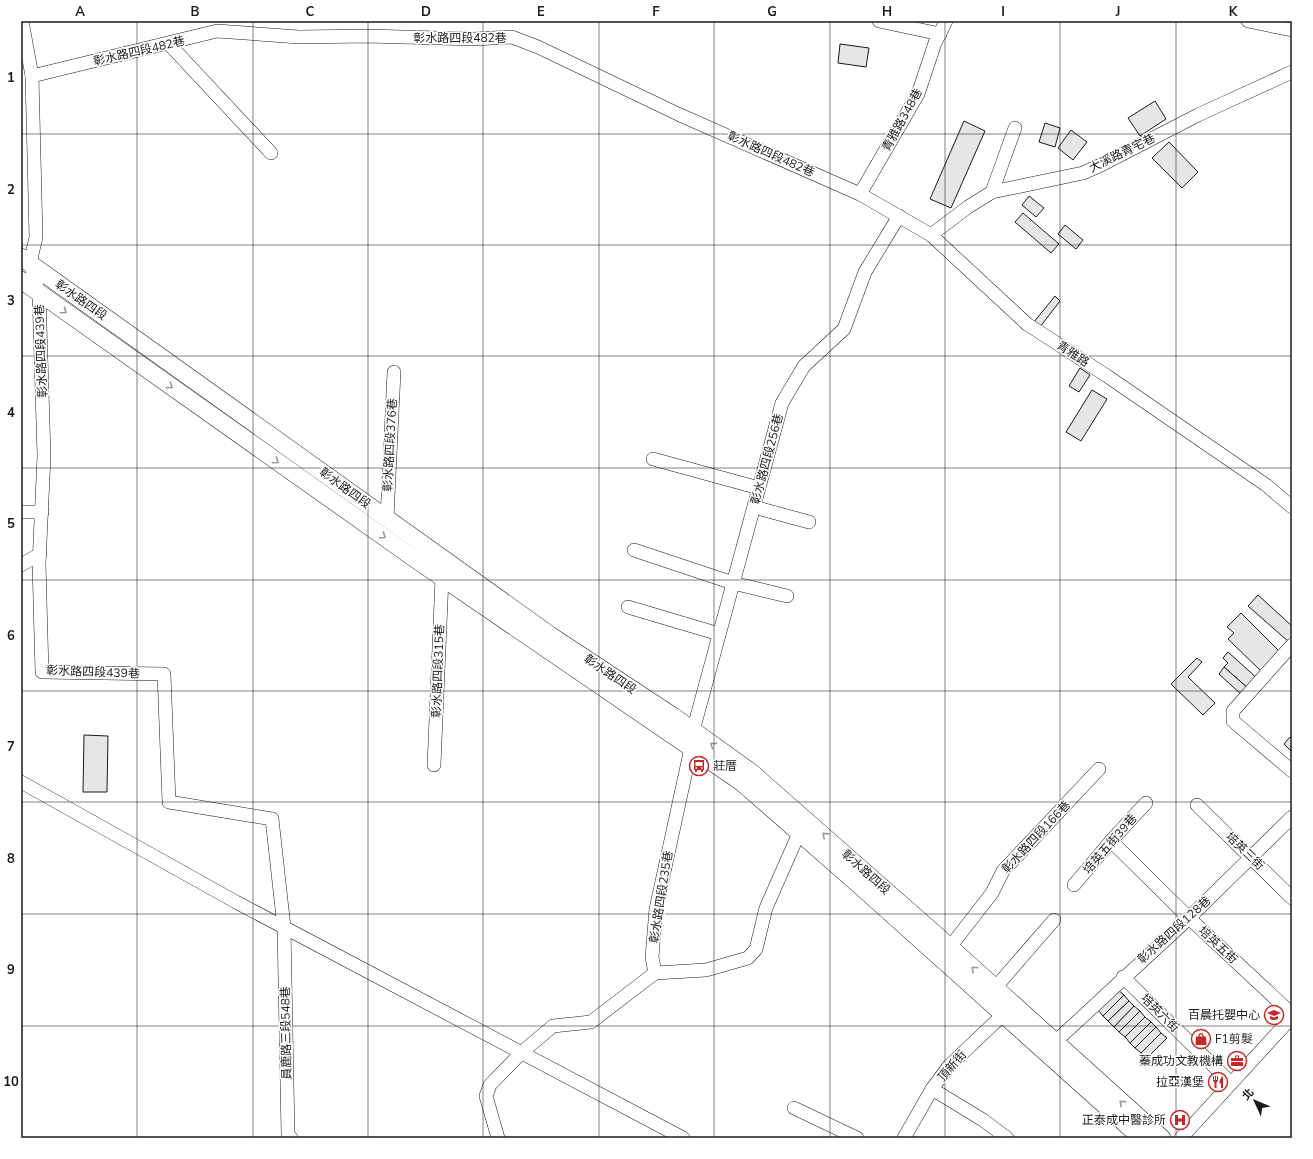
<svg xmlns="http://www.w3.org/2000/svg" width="1313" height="1159" viewBox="0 0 1313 1159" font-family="'Nunito Sans','Noto Sans TC',sans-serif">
<rect width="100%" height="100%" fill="#fff"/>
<!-- building -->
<g fill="#e6e6e6" stroke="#1a1a1a">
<polygon points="840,44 869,48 866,67 838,63"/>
<polygon points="1155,101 1166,119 1140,136 1128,118"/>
<polygon points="964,121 985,131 951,208 930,199"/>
<polygon points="1045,123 1060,128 1055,147 1039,142"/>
<polygon points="1071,130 1087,142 1073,160 1058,148"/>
<polygon points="1169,142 1198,172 1182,188 1152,158"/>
<polygon points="1029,196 1044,208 1036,217 1022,205"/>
<polygon points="1023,213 1059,244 1051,253 1015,222"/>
<polygon points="1065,225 1083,240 1076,249 1058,234"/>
<polygon points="1055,296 1060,301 1040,327 1034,322"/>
<polygon points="1080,368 1090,375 1079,392 1069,386"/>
<polygon points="1092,390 1107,399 1081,441 1066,432"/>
<polygon points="1258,595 1292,626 1292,639 1289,642 1248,606"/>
<polygon points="1241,613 1283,655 1264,674 1228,639 1234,633 1227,627"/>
<polygon points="1228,652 1259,680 1250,690 1224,667 1228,663 1223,658"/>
<polygon points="1197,658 1202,662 1188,677 1215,703 1203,715 1171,684"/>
<polygon points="1224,667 1250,690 1244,697 1219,674"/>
<polygon points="84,735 108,736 107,792 83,792"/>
<polygon points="1290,737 1292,739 1292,752 1284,744"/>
<polygon points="1118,990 1124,995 1103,1016 1098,1010"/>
<polygon points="1124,995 1129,1001 1108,1021 1103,1016"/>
<polygon points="1129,1001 1134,1006 1114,1027 1108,1021"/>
<polygon points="1134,1006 1140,1011 1119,1032 1114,1027"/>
<polygon points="1140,1011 1145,1017 1125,1037 1119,1032"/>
<polygon points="1145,1017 1151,1022 1130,1043 1125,1037"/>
<polygon points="1151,1022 1156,1027 1135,1048 1130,1043"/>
<polygon points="1156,1027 1161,1033 1141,1053 1135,1048"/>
<polygon points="1161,1033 1167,1038 1146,1059 1141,1053"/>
</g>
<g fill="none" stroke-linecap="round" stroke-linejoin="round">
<!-- minor casing -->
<g stroke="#1a1a1a" stroke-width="14">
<g id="minor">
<polyline points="22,21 32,76 36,237 30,263 39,293 44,456 39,564 42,672 164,674 169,802 272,819 284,927 288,1134 291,1138"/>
<polyline points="879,21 940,34"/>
<polyline points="1248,21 1292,30"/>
<polyline points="169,44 271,153"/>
<polyline points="32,76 217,31 299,37 367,36 474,39 512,37 538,47 680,115 860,194 931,235 1027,324 1107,376 1266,485 1292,507"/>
<polyline points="992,192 1015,128"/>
<polyline points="860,194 918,94 935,43 946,21"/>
<polyline points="931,235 968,207 992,192 1083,173 1103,164 1198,115 1292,72"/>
<polyline points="653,459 759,488"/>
<polyline points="754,507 809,522"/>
<polyline points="21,512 42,512"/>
<polyline points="387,518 394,372"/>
<polyline points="634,550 733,583 787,596"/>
<polyline points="21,565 40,554"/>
<polyline points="628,607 719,634"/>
<polyline points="1292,645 1233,711 1233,721 1292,771"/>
<polyline points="434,765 442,578"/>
<polyline points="21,782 236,902 683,1138"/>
<polyline points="1197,805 1292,898"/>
<polyline points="1111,841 1189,918 1292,1014"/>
<polyline points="1074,885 1111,841 1146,803"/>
<polyline points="950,947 992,893 1003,871 1099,769"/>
<polyline points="655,973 652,957 656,909 691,748 693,731 782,403 804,366 844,329 865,272 899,216"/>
<polyline points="655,973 706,970 748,958 756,949 766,908 799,833"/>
<polyline points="1123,977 1231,1083"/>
<polyline points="995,988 1054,920"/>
<polyline points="1055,1042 1189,918 1292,817"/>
<polyline points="932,1089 983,1120 1007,1138"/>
<polyline points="794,1108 857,1138"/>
<polyline points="498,1138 486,1096 490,1085 521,1053 553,1026 591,1022 655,973"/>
<polyline points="904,1138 932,1089 949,1066 1009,1009"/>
<polyline points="1181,1138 1292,1017"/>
</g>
</g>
<!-- major casing -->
<g stroke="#1a1a1a" stroke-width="18">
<g id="major">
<polyline points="21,257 550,635 673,716 751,772 950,947 1162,1138"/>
<polyline points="21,280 415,559 741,782 859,885 1141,1138"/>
</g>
</g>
<!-- minor -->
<use href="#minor" stroke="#fff" stroke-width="13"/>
<!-- major -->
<use href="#major" stroke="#fff" stroke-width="17"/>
</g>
<!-- one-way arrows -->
<defs><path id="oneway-chevron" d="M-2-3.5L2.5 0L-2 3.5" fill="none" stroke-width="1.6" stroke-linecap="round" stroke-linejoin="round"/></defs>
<g stroke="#989898">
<use href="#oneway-chevron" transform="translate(64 311) rotate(35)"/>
<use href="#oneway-chevron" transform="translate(170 386) rotate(35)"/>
<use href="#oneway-chevron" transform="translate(276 461) rotate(35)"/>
<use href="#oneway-chevron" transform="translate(383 536) rotate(35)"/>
<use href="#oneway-chevron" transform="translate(713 745) rotate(-144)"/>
<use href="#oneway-chevron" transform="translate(825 835) rotate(-138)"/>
<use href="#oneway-chevron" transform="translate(974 969) rotate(-137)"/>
<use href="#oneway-chevron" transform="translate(1122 1103) rotate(-138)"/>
</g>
<!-- grid -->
<path fill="none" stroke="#1a1a1a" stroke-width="1" stroke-opacity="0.55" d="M137,21v1117M253,21v1117M368,21v1117M483,21v1117M599,21v1117M714,21v1117M830,21v1117M945,21v1117M1060,21v1117M1176,21v1117M21,134h1271M21,245h1271M21,356h1271M21,468h1271M21,580h1271M21,691h1271M21,802h1271M21,914h1271M21,1026h1271"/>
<!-- icons -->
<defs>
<g id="bus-ring" transform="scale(1)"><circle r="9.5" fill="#fff" stroke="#c62828" stroke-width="1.5"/><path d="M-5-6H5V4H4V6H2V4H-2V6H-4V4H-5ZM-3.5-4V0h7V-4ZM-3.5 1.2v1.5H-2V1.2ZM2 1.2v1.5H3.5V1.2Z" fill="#c62828"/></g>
<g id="school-ring" transform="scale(1)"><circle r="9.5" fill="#fff" stroke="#c62828" stroke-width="1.5"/><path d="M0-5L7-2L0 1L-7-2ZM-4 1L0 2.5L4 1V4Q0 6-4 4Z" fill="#c62828"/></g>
<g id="shop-ring" transform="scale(1)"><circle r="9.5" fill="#fff" stroke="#c62828" stroke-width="1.5"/><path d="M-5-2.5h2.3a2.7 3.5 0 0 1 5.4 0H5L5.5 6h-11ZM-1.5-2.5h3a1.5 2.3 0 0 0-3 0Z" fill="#c62828"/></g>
<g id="office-ring" transform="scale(1)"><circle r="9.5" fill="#fff" stroke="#c62828" stroke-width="1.5"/><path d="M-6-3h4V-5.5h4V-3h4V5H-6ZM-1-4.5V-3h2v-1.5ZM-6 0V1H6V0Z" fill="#c62828"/></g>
<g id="restaurant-ring" transform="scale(1)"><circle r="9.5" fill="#fff" stroke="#c62828" stroke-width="1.5"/><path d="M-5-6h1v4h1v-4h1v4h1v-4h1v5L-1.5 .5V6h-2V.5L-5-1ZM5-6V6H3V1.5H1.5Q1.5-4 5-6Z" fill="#c62828"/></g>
<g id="hospital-ring" transform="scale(1)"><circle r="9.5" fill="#fff" stroke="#c62828" stroke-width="1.5"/><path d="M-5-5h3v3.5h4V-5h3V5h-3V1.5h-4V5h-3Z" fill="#c62828"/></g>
</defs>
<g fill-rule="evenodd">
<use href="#bus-ring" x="699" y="766"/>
<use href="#school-ring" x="1274" y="1015"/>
<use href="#shop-ring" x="1201" y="1039"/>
<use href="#office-ring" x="1237" y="1061"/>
<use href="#restaurant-ring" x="1218" y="1082"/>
<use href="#hospital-ring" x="1180" y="1120"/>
</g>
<g text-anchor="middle" stroke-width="3" stroke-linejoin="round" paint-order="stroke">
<!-- street labels -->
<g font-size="12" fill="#1a1a1a" stroke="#fff">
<text x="460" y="42">彰水路四段482巷</text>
<text transform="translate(139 51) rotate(-13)" y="4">彰水路四段482巷</text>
<text transform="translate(902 120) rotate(-61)" y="4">青雅路348巷</text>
<text transform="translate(1122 153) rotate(-26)" y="4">大溪路青宅巷</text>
<text transform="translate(771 154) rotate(24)" y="4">彰水路四段482巷</text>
<text transform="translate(81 300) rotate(35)" y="4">彰水路四段</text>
<text transform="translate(41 351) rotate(-92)" y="4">彰水路四段439巷</text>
<text transform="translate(1073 354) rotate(33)" y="4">青雅路</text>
<text transform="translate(390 445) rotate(-87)" y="4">彰水路四段376巷</text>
<text transform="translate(767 459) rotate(-75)" y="4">彰水路四段256巷</text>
<text transform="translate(345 488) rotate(36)" y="4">彰水路四段</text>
<text transform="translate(438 671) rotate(-88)" y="4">彰水路四段315巷</text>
<text transform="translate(93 672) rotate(2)" y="4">彰水路四段439巷</text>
<text transform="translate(610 674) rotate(34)" y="4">彰水路四段</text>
<text transform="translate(1036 837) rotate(-47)" y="4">彰水路四段166巷</text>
<text transform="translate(1110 844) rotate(-49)" y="4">培英五街39巷</text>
<text transform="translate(1245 851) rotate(44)" y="4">培英三街</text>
<text transform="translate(866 872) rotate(42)" y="4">彰水路四段</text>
<text transform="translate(661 897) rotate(-81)" y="4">彰水路四段235巷</text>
<text transform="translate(1174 930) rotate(-42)" y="4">彰水路四段128巷</text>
<text transform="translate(1218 945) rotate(43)" y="4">培英五街</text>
<text transform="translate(1160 1013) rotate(45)" y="4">培英六街</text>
<text transform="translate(286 1033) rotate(-91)" y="4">員鹿路三段548巷</text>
<text transform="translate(952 1066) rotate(-49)" y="4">頂新街</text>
</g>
<!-- poi labels -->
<g font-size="12" fill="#1a1a1a" stroke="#fff" text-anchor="end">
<text x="713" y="770" text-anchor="start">莊厝</text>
<text x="1260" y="1019">百晨托嬰中心</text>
<text x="1215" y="1043" text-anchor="start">F1剪髮</text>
<text x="1223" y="1065">蓁成功文教機構</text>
<text x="1204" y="1086">拉亞漢堡</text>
<text x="1166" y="1124">正泰成中醫診所</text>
</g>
</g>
<!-- border -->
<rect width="1313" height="1159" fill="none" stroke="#ffffff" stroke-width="44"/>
<!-- north arrow -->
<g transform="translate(1255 1101) rotate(314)" stroke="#ffffff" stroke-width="3" paint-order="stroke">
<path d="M0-3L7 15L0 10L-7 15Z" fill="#1a1a1a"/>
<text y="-6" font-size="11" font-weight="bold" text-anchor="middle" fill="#1a1a1a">北</text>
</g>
<rect x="22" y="22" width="1269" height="1115" fill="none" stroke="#1a1a1a" stroke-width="1.5"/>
<g font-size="13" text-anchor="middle" font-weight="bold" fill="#1a1a1a">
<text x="80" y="16">A</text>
<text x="195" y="16">B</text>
<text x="310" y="16">C</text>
<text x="426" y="16">D</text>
<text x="541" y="16">E</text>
<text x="656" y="16">F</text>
<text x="772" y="16">G</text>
<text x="887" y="16">H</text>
<text x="1003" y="16">I</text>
<text x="1118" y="16">J</text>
<text x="1233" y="16">K</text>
<text x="11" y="82">1</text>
<text x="11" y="194">2</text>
<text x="11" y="305">3</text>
<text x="11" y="417">4</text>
<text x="11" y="528">5</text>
<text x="11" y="640">6</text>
<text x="11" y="751">7</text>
<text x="11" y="863">8</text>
<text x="11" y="974">9</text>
<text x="11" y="1086">10</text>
</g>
</svg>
